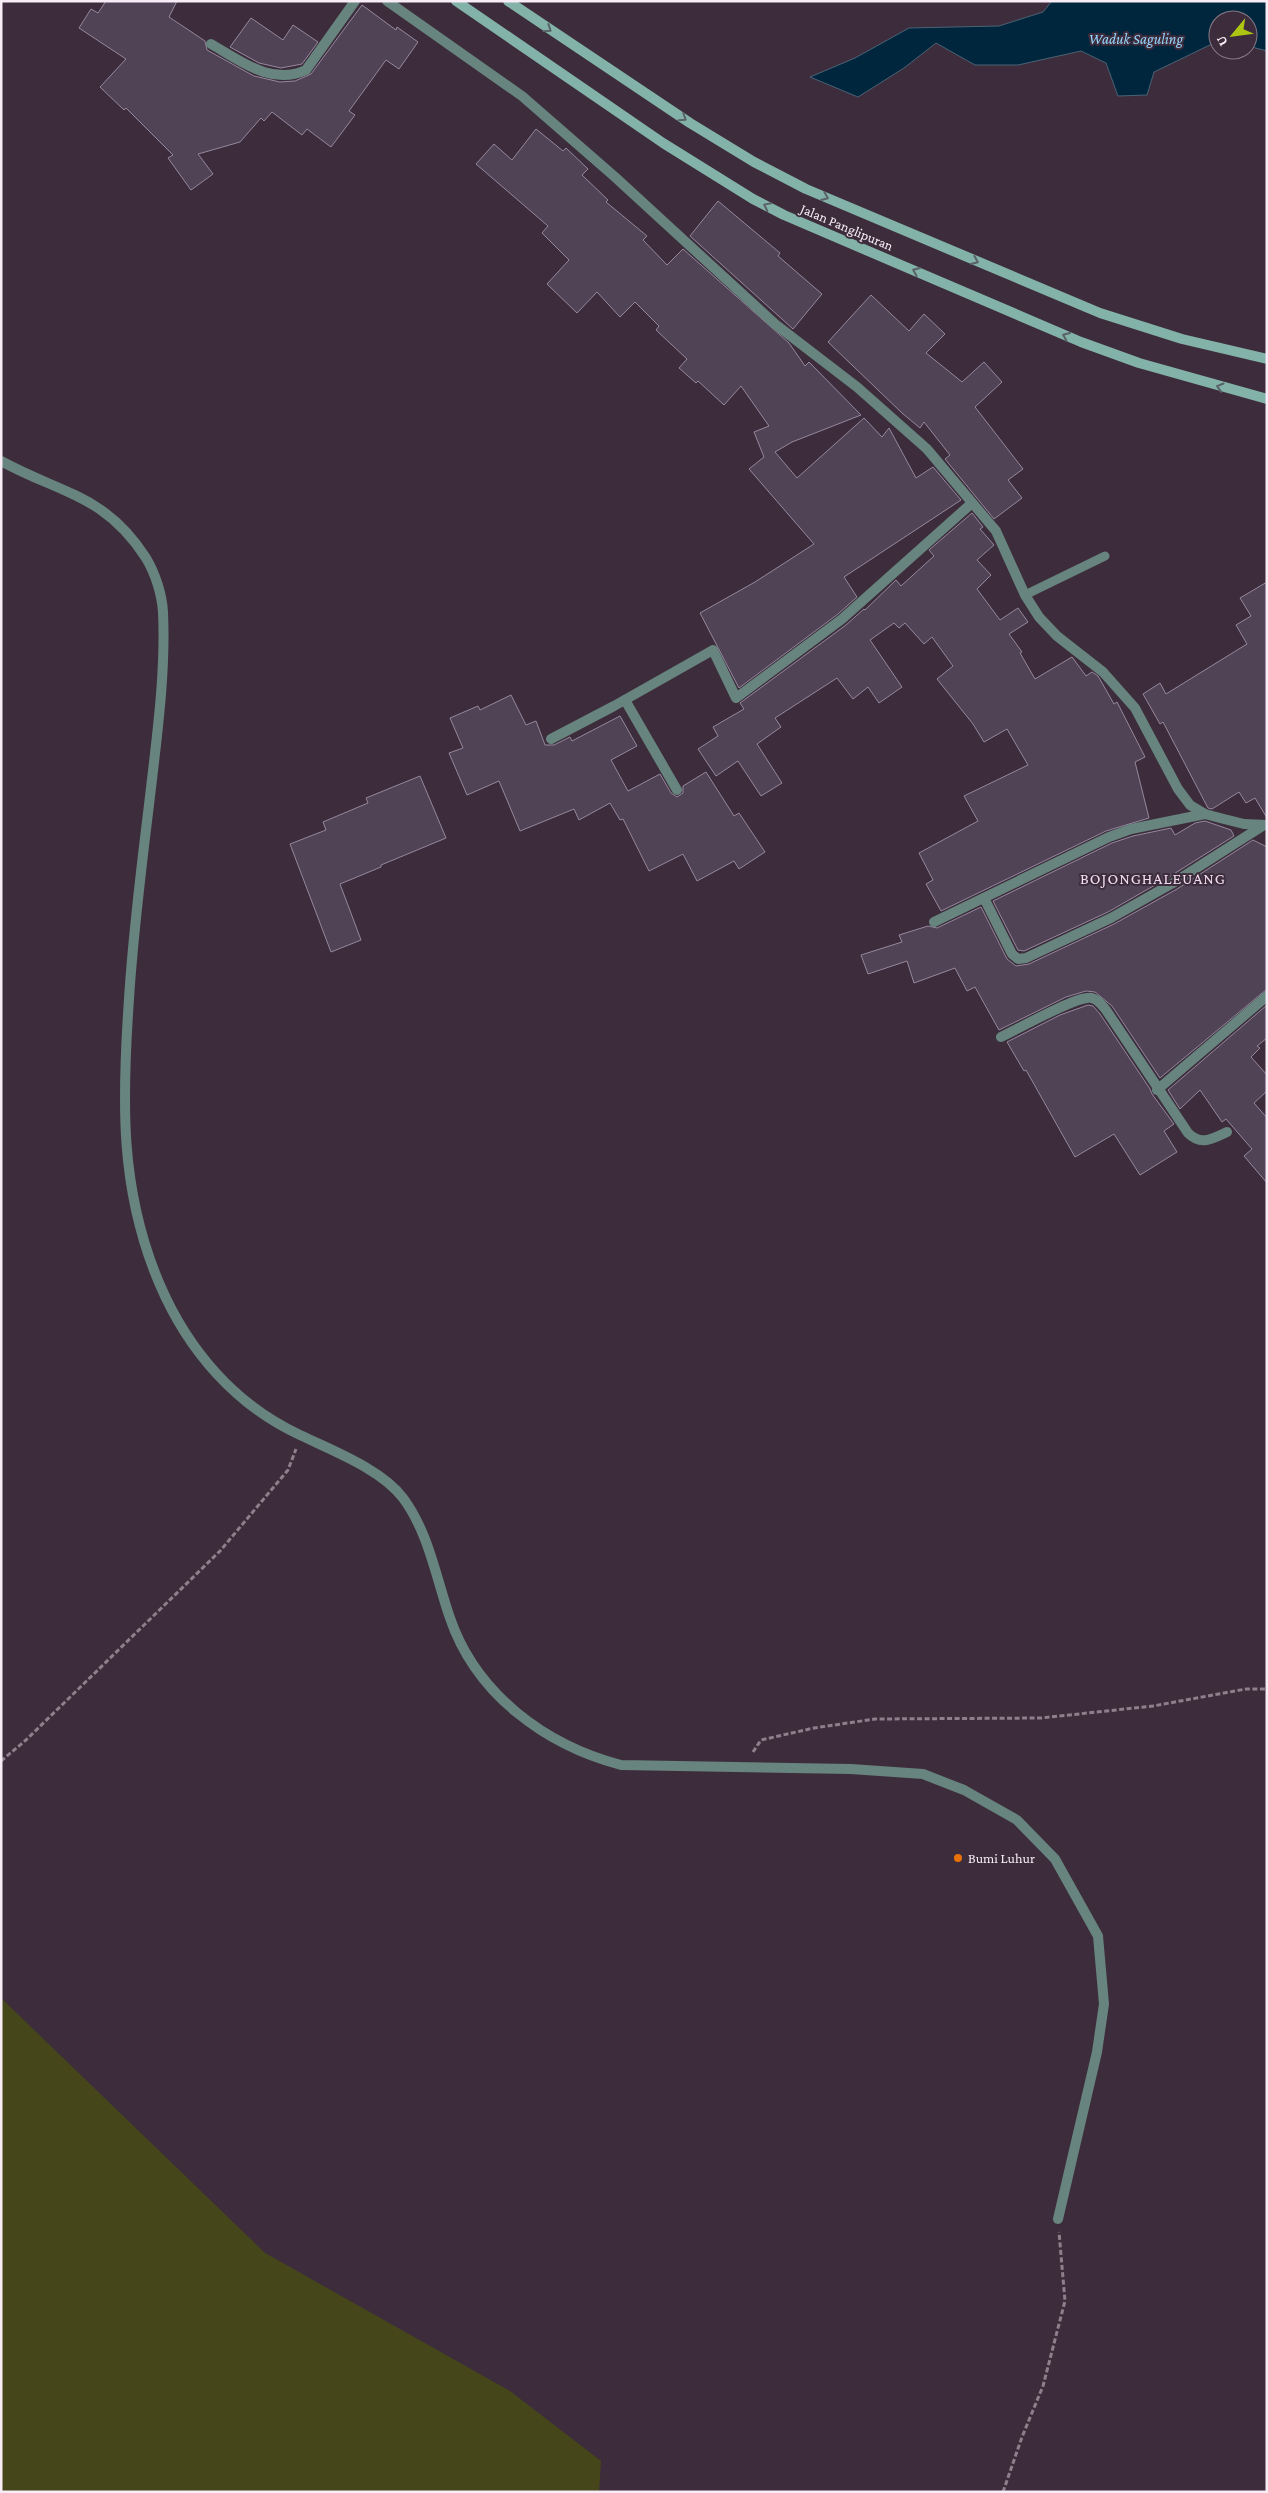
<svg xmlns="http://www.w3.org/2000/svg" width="1268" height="2493" viewBox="0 0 1268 2493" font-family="'Crimson Pro',serif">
<rect width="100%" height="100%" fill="#3d2d3c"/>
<!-- green -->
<polygon fill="#45471a" points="1,1998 265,2253 510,2391 601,2461 599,2492 1,2492"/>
<!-- water -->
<polygon fill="#00263d" stroke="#4a6275" points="1052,1 1267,1 1267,51 1248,46 1248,20 1218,20 1218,41 1154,72 1147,95 1118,96 1106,63 1081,51 1018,65 975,65 936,43 904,68 858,97 810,77 855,58 909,28 999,26 1043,12"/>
<!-- building -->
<g fill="#504356" stroke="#96889d">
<polygon points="106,1 177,1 169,17 205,41 207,50 254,76 280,82 295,81 311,74 362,5 396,30 397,27 418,42 399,69 386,60 349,111 355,115 331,147 307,129 302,135 272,112 264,121 261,118 240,142 198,154 213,174 191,190 168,158 173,155 126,108 124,110 100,87 126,59 79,28 91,9 98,13"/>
<polygon points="251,18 283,40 293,25 318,42 302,64 281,68 259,63 230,47"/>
<polygon points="536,129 563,151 566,148 588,169 582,175 608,200 606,202 647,236 643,240 667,265 683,249 789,343 805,366 809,362 861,415 792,442 775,452 797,478 864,418 882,437 889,428 916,478 933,467 961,500 844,577 857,597 838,614 739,688 700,613 755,582 814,544 749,469 764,457 754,432 769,426 741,386 724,405 698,381 696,383 679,368 687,359 656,330 659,326 635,302 620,317 597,292 577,313 547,284 569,260 542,233 548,226 476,164 494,144 512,160"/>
<polygon points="718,201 780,253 778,256 822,294 793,329 690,236"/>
<polygon points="871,295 909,331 924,314 945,334 926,353 962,382 984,362 1002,382 975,407 1023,469 1008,480 1022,498 994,519 945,459 950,455 924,422 920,428 902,413 828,342"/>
<polygon points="972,513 983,527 980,529 994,545 977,560 991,575 977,589 1000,620 1018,608 1028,622 1009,634 1022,652 1020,653 1035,679 1072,657 1086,676 1092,672 1098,676 1114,704 1117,702 1145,757 1135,762 1149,818 1106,831 941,911 926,884 933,880 919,853 978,821 964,796 1028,765 1007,729 984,742 973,724 937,679 953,666 932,637 924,644 905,623 899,628 894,623 870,640 902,687 879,703 868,687 853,699 837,678 775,718 781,727 757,744 782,783 761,796 738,761 716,776 698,749 718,736 713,727 744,709 740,703 846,625 864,609 865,610 896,580 901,586 934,556 929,550"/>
<polygon points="1267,582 1267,818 1255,798 1246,803 1239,792 1212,809 1208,808 1163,722 1160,724 1143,694 1160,683 1166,694 1247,644 1236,625 1251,616 1240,598"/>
<polygon points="511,695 526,725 536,721 545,745 554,745 570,737 572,741 620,716 637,746 611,760 628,791 660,774 671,793 677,797 683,793 683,786 706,772 734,816 739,813 765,852 739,869 734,861 697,881 683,854 649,871 623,819 620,820 610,803 579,820 574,809 520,831 499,781 467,795 449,753 463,748 450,718 478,706 480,710"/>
<polygon points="420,776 446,838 381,865 381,867 340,884 361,940 331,952 290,844 326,830 323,822 368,803 366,798"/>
<polygon points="1205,821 1231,830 1234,836 1169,877 1108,912 1024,951 1018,950 993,901 1112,843 1133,836 1171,828 1175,835 1195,823"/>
<polygon points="1253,840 1267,847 1267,989 1160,1078 1112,1006 1095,992 1086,991 1066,997 999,1030 975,987 967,991 955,968 914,983 907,961 868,974 861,955 902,942 899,935 928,926 937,928 981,907 1007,959 1016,966 1029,964 1114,924 1177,889"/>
<polygon points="1088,1005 1093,1006 1100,1014 1150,1089 1152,1094 1174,1124 1164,1131 1177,1152 1140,1175 1114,1134 1075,1157 1026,1070 1024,1071 1007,1042 1060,1015"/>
<polygon points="1267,1005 1267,1038 1257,1046 1260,1048 1251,1057 1267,1075 1267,1091 1254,1103 1267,1118 1267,1183 1244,1156 1252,1149 1226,1119 1222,1122 1200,1090 1180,1109 1168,1090"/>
</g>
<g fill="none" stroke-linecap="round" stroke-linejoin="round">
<!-- path -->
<g stroke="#8d7f8c" stroke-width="3" stroke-dasharray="5 2.5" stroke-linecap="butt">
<polyline points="753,1752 761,1740 814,1728 875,1719 1041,1718 1153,1706 1246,1689 1267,1689"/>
<polyline points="1,1761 26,1740 220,1551 288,1470 296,1449"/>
<polyline points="1003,2492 1022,2437 1043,2386 1065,2301 1059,2232"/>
</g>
<!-- lane -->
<polyline stroke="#67847e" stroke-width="9" points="1025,595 1105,556"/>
<!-- street -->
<g stroke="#67847e" stroke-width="10">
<polyline points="387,1 522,96 615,177 775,324 857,387 927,449 996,531 1025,595 1039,617 1057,636 1103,672 1135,708 1178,789 1190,805 1205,814 1220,818 1244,824 1267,825"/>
<path d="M211,44c30,17 60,42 95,26l49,-69"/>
<path d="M1,461c60,33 104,33 145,97 9,15 16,36 17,54 3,63 -7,131 -14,193 -8,65 -16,129 -20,194 -7,100 -10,191 31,286 28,65 75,120 140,150 33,16 81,34 103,63 26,35 33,80 47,120 26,76 95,127 171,147l230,4 72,5 41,16 53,30 38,39 43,77 6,68 -7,48 -39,167"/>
<polyline points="625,700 677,790"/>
<polyline points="551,739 614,706 713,650 736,698 842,619 972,503"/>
<polyline points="984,898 1012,954 1018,959 1026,958 1111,918 1173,883 1264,825"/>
<polyline points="934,922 1109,837 1131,829 1205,814"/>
<path d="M1001,1037c19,-9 68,-37 86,-39 8,-2 14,6 19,12l82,123c13,13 24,6 39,-1"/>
<polyline points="1157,1090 1267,996"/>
</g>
<!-- secondary -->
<g stroke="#83b2a8" stroke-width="10">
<polyline points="456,1 663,143 753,199 784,215 1081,342 1139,363 1267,399"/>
<polyline points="508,1 690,123 754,162 806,189 1100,313 1182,339 1267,359"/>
</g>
</g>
<!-- one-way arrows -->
<defs><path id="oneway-chevron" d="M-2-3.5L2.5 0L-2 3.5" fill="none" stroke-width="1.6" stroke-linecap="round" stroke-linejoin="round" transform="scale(1.25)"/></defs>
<g stroke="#596267">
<use href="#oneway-chevron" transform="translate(548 29) rotate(34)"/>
<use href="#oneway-chevron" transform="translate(683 118) rotate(33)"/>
<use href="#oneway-chevron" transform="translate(825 197) rotate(23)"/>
<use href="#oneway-chevron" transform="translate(767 206) rotate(-154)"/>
<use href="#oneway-chevron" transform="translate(975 261) rotate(23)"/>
<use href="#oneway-chevron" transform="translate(916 271) rotate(-157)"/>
<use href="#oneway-chevron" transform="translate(1066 336) rotate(-157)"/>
<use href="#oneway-chevron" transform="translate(1220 387) rotate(-164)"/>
</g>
<!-- markers -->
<circle fill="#e8710a" stroke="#3d2d3c" stroke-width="2" cx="958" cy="1858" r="5"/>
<g text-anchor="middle" stroke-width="4" stroke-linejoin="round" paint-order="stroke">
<!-- street labels -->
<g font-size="14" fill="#f8edf7" stroke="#3d2d3c">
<text transform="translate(847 227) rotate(23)" y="5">Jalan Panglipuran</text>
</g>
<!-- poi labels -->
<g font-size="14" fill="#f8edf7" stroke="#3d2d3c" text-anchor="start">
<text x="968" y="1863">Bumi Luhur</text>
</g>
<!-- water labels -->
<g font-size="15" font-style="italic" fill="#95d3fc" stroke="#3d2d3c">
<text x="1136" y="44">Waduk Saguling</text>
</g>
<!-- quarter labels -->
<g font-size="16" letter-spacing="1" fill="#f0daee" stroke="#3d2d3c">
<text x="1153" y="884">BOJONGHALEUANG</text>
</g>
</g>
<!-- border -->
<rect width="1268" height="2493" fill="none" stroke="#f8edf7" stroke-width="5"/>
<!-- north arrow -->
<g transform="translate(1233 35) rotate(241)"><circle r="24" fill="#3d2d3c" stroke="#887a87"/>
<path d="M0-4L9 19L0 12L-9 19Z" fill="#acc612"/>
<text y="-8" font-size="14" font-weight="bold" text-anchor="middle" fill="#f8edf7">U</text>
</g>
</svg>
